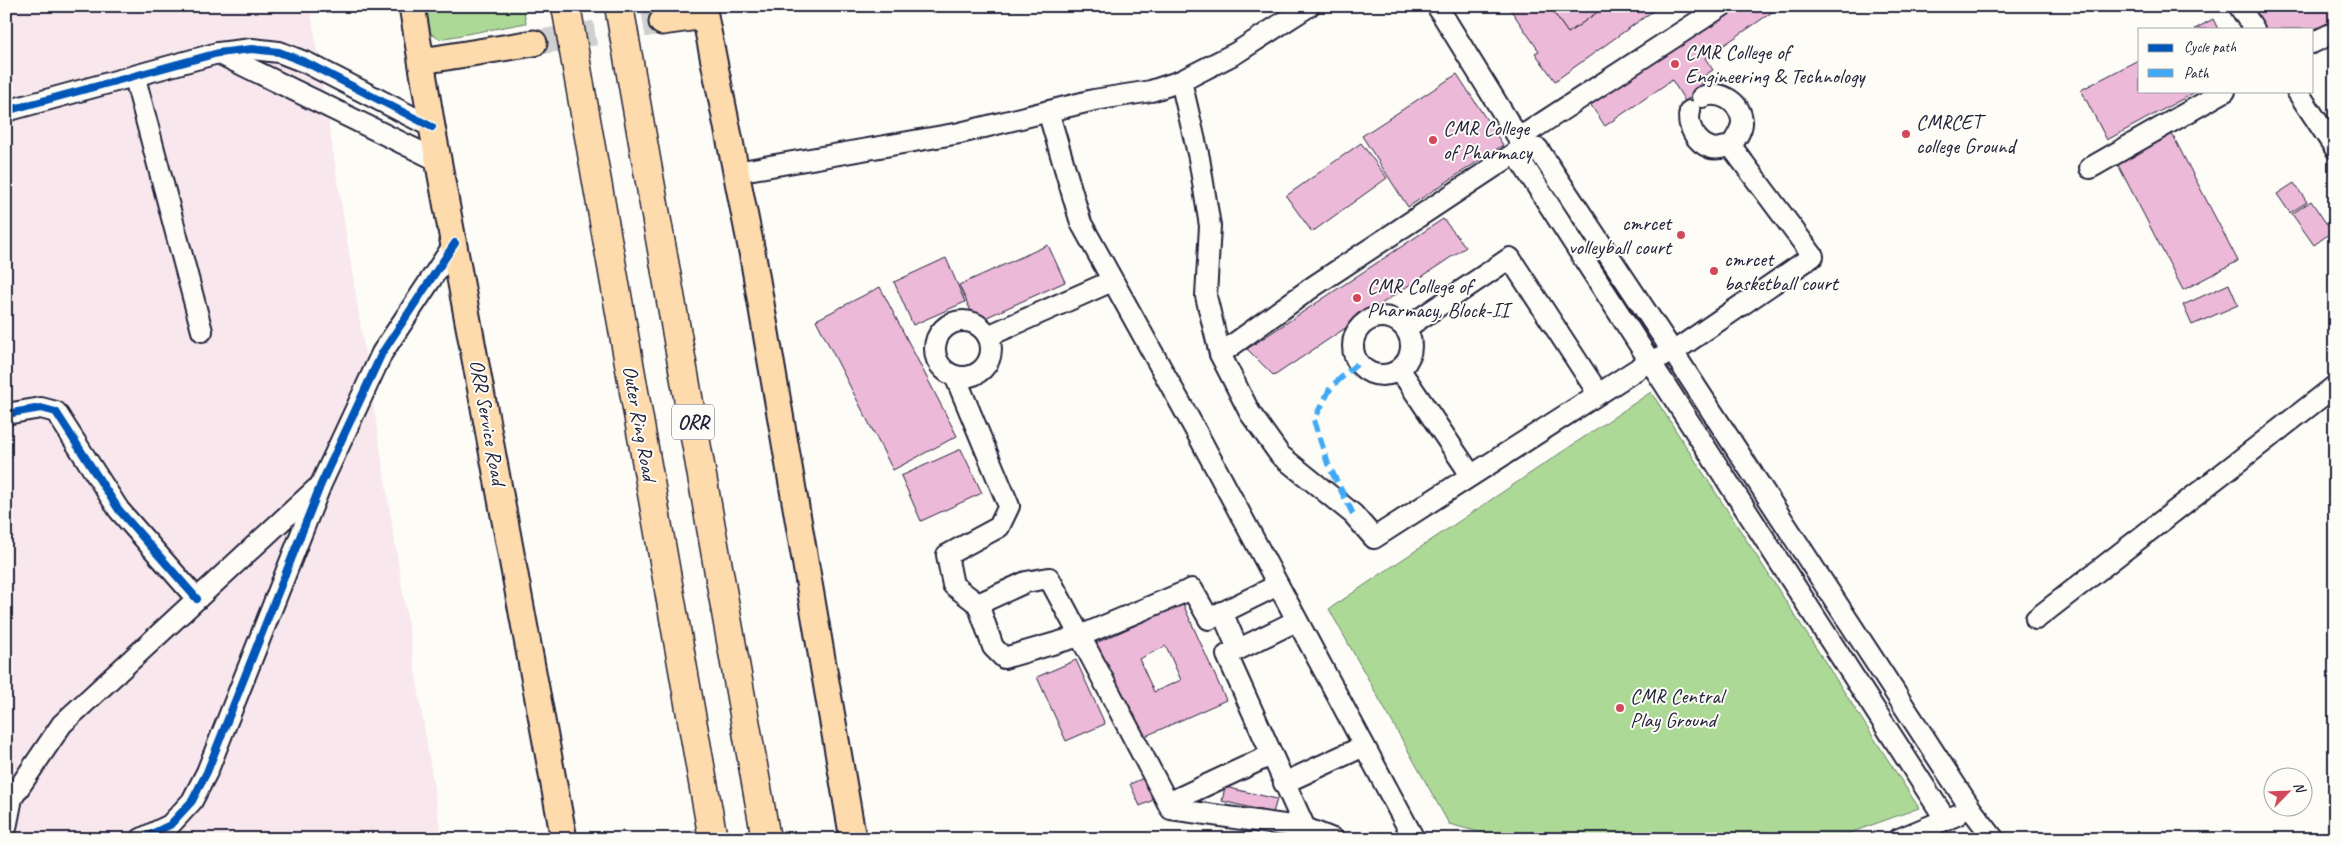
<svg xmlns="http://www.w3.org/2000/svg" width="2341" height="845" viewBox="0 0 2341 845" font-family="Caveat,sans-serif">
<rect width="100%" height="100%" fill="#fdfcf7"/>
<filter id="ink" filterUnits="userSpaceOnUse"><feTurbulence type="fractalNoise" baseFrequency=".02" numOctaves="2"/><feDisplacementMap in="SourceGraphic" scale="10" xChannelSelector="R" yChannelSelector="G"/><feConvolveMatrix kernelMatrix="1 2 1 2 8 2 1 2 1" color-interpolation-filters="sRGB"/></filter>
<g filter="url(#ink)">
<!-- built -->
<polygon fill="#f8e8ee" points="6,6 310,6 442,839 6,839"/>
<!-- green -->
<g fill="#add997" stroke="#687e69">
<path d="M423,6h100l3,17 -86,16c-15,-6 -15,-19 -17,-33z"/>
<polygon points="1651,392 1919,808 1833,839 1505,839 1449,824 1329,609"/>
</g>
<!-- building -->
<g fill="#ecb9d8" stroke="#22223b" fill-rule="evenodd">
<polygon points="1508,6 1549,6 1568,33 1599,11 1596,6 1660,6 1555,81 1535,53 1539,51"/>
<polygon points="1549,6 1596,6 1599,11 1568,33"/>
<polygon points="1725,6 1781,6 1705,58 1713,70 1699,79 1704,87 1685,101 1672,80 1605,126 1588,101"/>
<polygon points="2248,6 2335,6 2335,28 2312,41 2312,29 2261,29"/>
<polygon points="2213,19 2218,29 2195,29"/>
<polygon points="2140,59 2140,91 2197,91 2107,140 2081,90"/>
<polygon points="1457,74 1503,145 1408,207 1362,136"/>
<polygon points="2171,132 2238,261 2183,290 2116,161"/>
<polygon points="1361,143 1387,178 1312,232 1286,196"/>
<polygon points="2294,183 2307,202 2290,213 2277,194"/>
<polygon points="2311,201 2332,232 2314,245 2292,214"/>
<polygon points="1443,219 1466,247 1274,376 1247,349"/>
<polygon points="1048,245 1065,282 976,322 959,285"/>
<polygon points="946,258 965,302 913,325 894,282"/>
<polygon points="2229,284 2238,305 2192,325 2183,305"/>
<polygon points="880,287 957,436 893,470 816,320"/>
<polygon points="961,449 982,493 921,521 901,476"/>
<path d="M1183,604l43,96 -87,39 -43,-96zM1166,646l15,34 -27,12 -15,-33z"/>
<polygon points="1076,660 1105,724 1066,741 1037,677"/>
<polygon points="1148,776 1158,798 1140,806 1130,784"/>
<polygon points="1225,787 1277,799 1273,813 1222,801"/>
</g>
<g fill="none" stroke-linecap="round" stroke-linejoin="round">
<!-- major-tunnel -->
<polyline stroke="#d1d0d1" stroke-width="25" stroke-dasharray="25 12" stroke-linecap="butt" points="534,43 662,22"/>
<!-- minor casing -->
<g stroke="#22223b" stroke-width="24">
<g id="minor">
<polyline points="1437,6 1524,147 1522,163 1946,820"/>
<polyline points="2239,6 2254,29"/>
<polyline points="2312,43 2335,32"/>
<polyline points="218,53 439,161"/>
<polyline points="135,78 202,331"/>
<polyline points="1181,81 1199,158 1210,226 1206,296 1220,354 1250,413 1280,455 1353,514 1374,538 1650,361 1673,352 1813,256 1731,146"/>
<polyline points="2297,91 2335,148"/>
<polyline points="6,111 218,53 252,49 279,52 307,63 432,127"/>
<polyline points="1048,111 1081,223 1197,433 1414,839"/>
<path d="M1690,111c-4,14 6,32 21,37 6,2 14,-1 20,-2 5,-8 12,-17 11,-26 -3,-20 -24,-30 -40,-23"/>
<polyline points="1519,138 1722,6"/>
<polyline points="2090,168 2225,91"/>
<polyline points="736,172 960,133 1094,100 1151,91 1181,81 1236,53 1309,6"/>
<circle cx="1382" cy="346" r="29"/>
<circle cx="963" cy="349" r="28"/>
<polyline points="1406,328 1510,258 1598,393"/>
<polyline points="988,336 1112,281"/>
<polyline points="1220,354 1314,286 1524,147 1538,149 1673,352 1971,809 1994,839"/>
<polyline points="1400,370 1471,475"/>
<polyline points="955,376 1009,506 999,527 947,555 953,585 978,604 1026,582 1049,578 1080,636 1192,589 1209,619 1278,585"/>
<polyline points="6,414 41,408 56,412 119,510 197,599"/>
<polyline points="978,604 993,647 1004,658 1080,636 1171,809 1305,828 1333,839"/>
<polyline points="1222,612 1238,649"/>
<polyline points="2036,619 2335,386"/>
<polyline points="1296,621 1227,655 1305,828"/>
<polyline points="1284,783 1364,746"/>
<polyline points="1168,803 1271,755"/>
<polyline points="6,828 12,798 62,724 316,489"/>
<polyline points="141,839 170,825 192,801 207,772 321,484 382,353 455,243"/>
<polyline points="1899,839 1957,815"/>
</g>
</g>
<!-- major casing -->
<g stroke="#22223b" stroke-width="29">
<g id="major">
<polyline points="412,6 432,127 564,839"/>
<polyline points="703,6 753,257 853,839"/>
<polyline points="662,22 705,16"/>
<polyline points="422,61 534,43"/>
</g>
</g>
<!-- highway casing -->
<g stroke="#22223b" stroke-width="31">
<g id="highway">
<polyline points="566,6 713,839"/>
<polyline points="619,6 766,839"/>
</g>
</g>
<!-- minor -->
<use href="#minor" stroke="#fdfcf7" stroke-width="20"/>
<!-- major -->
<use href="#major" stroke="#fddbac" stroke-width="25"/>
<!-- highway -->
<use href="#highway" stroke="#fddbac" stroke-width="28"/>
<!-- quiet -->
<polyline stroke="#3fa9f5" stroke-width="6" stroke-dasharray="12 6" stroke-linecap="butt" points="1353,514 1328,464 1314,420 1331,387 1358,363"/>
<!-- cycleway casing -->
<g stroke="#fdfcf7" stroke-width="11">
<g id="cycleway">
<polyline points="6,111 218,53 252,49 279,52 307,63 432,127"/>
<polyline points="6,414 41,408 56,412 119,510 197,599"/>
<polyline points="141,839 170,825 192,801 207,772 321,484 382,353 455,243"/>
</g>
</g>
<!-- cycleway -->
<use href="#cycleway" stroke="#0057b8" stroke-width="8"/>
</g>
</g>
<!-- markers -->
<g fill="#d1495b" stroke="#fdfcf7" stroke-width="2">
<circle cx="1675" cy="64" r="5"/>
<circle cx="1906" cy="134" r="5"/>
<circle cx="1433" cy="140" r="5"/>
<circle cx="1681" cy="235" r="5"/>
<circle cx="1714" cy="271" r="5"/>
<circle cx="1357" cy="298" r="5"/>
<circle cx="1620" cy="708" r="5"/>
</g>
<g text-anchor="middle" stroke-width="4" stroke-linejoin="round" paint-order="stroke">
<!-- shield labels -->
<rect fill="#fdfcf7" stroke="#646373" stroke-width="1" x="672" y="404.5" width="42" height="35" rx="4"/>
<g font-size="20" font-weight="bold" fill="#22223b">
<text x="693" y="429">ORR</text>
</g>
<!-- poi labels -->
<g font-size="21" fill="#22223b" stroke="#fdfcf7" text-anchor="start">
<text x="1685" y="59">CMR College of<tspan x="1685" dy="24">Engineering &amp; Technology</tspan></text>
<text x="1916" y="129">CMRCET<tspan x="1916" dy="24">college Ground</tspan></text>
<text x="1443" y="135">CMR College<tspan x="1443" dy="24">of Pharmacy</tspan></text>
<text x="1671" y="230" text-anchor="end">cmrcet<tspan x="1671" dy="24">volleyball court</tspan></text>
<text x="1724" y="266">cmrcet<tspan x="1724" dy="24">basketball court</tspan></text>
<text x="1367" y="293">CMR College of<tspan x="1367" dy="24">Pharmacy, Block-II</tspan></text>
<text x="1630" y="703">CMR Central<tspan x="1630" dy="24">Play Ground</tspan></text>
</g>
<!-- street labels -->
<g font-size="21" fill="#22223b" stroke="#fdfcf7">
<text transform="translate(488 422) rotate(80)" y="7">ORR Service Road</text>
<text transform="translate(640 423) rotate(80)" y="7">Outer Ring Road</text>
</g>
</g>
<!-- margin -->
<rect width="2341" height="845" fill="none" stroke="#fdfcf7" stroke-width="25"/>
<rect x="12" y="12" width="2316" height="820" fill="none" stroke="#22223b" stroke-width="2" filter="url(#ink)"/>
<!-- legend -->
<rect x="2138" y="28" width="175" height="65" fill="#fdfcf7" stroke="#a5a5ac"/>
<rect x="2148" y="44" width="25" height="8" fill="#0057b8" stroke="#a5a5ac"/>
<text x="2184" y="52" font-size="15" fill="#22223b">Cycle path</text>
<rect x="2148" y="69" width="25" height="8" fill="#3fa9f5" stroke="#a5a5ac"/>
<text x="2184" y="78" font-size="15" fill="#22223b">Path</text>
<!-- north arrow -->
<g transform="translate(2288 792) rotate(66)"><circle r="24" fill="#fdfcf7" stroke="#a5a5ac"/>
<path d="M0-4L9 19L0 12L-9 19Z" fill="#d1495b"/>
<text y="-8" font-size="14" font-weight="bold" text-anchor="middle" fill="#22223b">N</text>
</g>
</svg>
